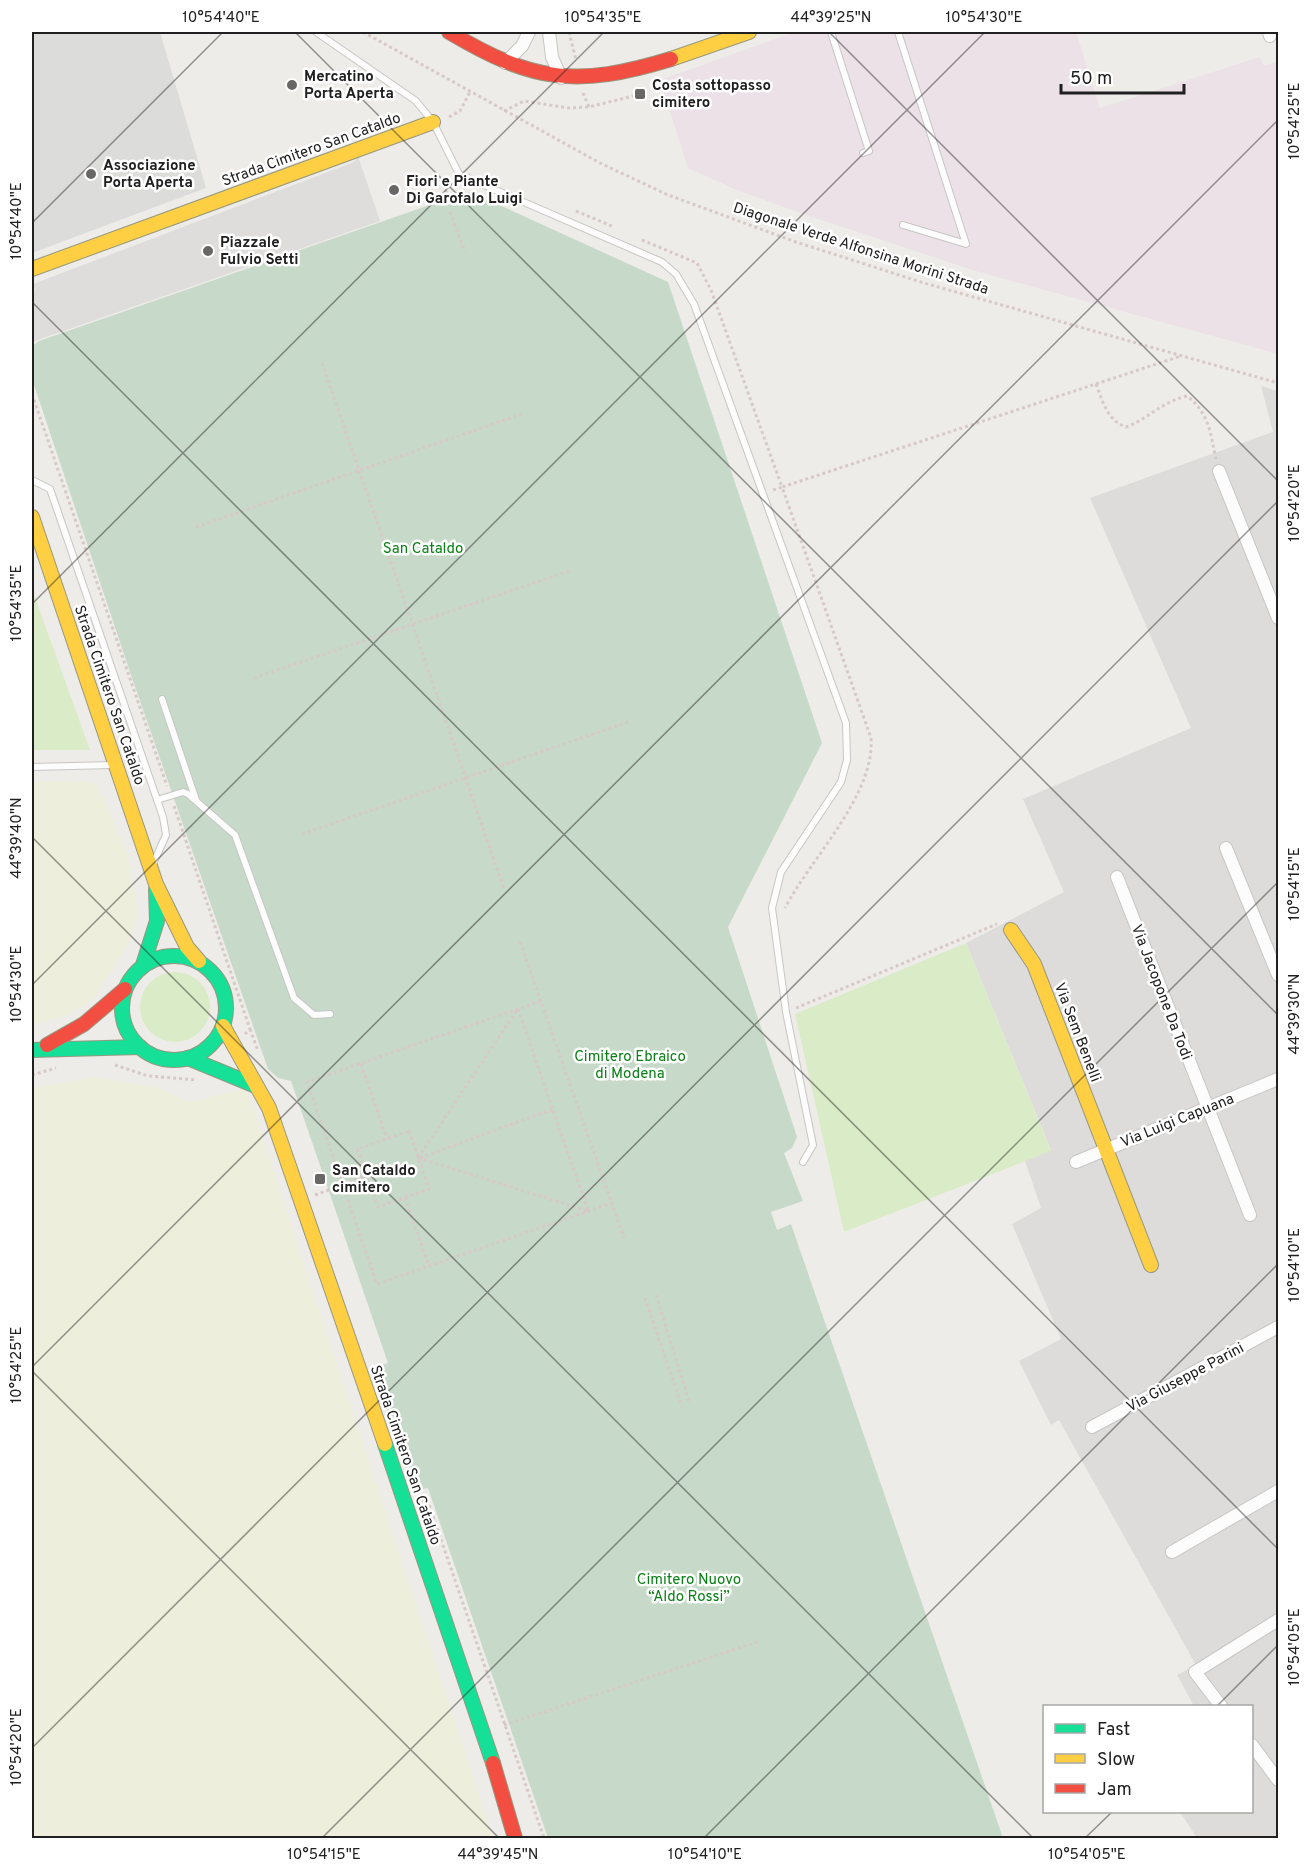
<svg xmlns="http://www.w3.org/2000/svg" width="1310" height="1870" viewBox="0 0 1310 1870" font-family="Overpass,sans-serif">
<rect width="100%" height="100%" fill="#eeece8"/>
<!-- residential -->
<polygon fill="#dddcda" points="1261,386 1278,391 1278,1838 1197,1838 1180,1812 1252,1812 1252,1706 1194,1706 1177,1675 1196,1665 1059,1420 1051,1425 1019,1361 1061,1339 1012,1224 1041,1208 1025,1161 1051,1150 966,943 1064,892 1023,799 1191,728 1090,498 1273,432"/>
<!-- industrial -->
<polygon fill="#ebe1e7" points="795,32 1076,32 1100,108 1260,57 1264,66 1278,62 1278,354 972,270 803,214 737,190 688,168 660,80"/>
<!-- religious -->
<polygon fill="#dcdcda" points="32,32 160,32 206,188 32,253"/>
<!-- farmland -->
<g fill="#edeedb">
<polygon points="32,781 91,782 100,789 129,858 138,913 130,941 94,998 68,1015 32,1025"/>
<polygon points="95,1077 158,1088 190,1102 246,1088 493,1838 32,1838 32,1092 37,1087"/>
</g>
<!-- grass -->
<g fill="#daebc7">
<polygon points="32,589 90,750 32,750"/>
<polygon points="966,943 1051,1151 844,1232 795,1014"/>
<circle cx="175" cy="1007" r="35"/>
</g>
<!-- cemetery -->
<polygon fill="#c7d9c8" points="467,192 471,192 668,282 822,743 728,927 797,1137 792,1148 784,1153 803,1201 771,1212 777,1230 791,1224 1003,1838 548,1838 428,1488 414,1491 373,1368 388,1363 291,1081 278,1078 268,1069 130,672 32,379 32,346 39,341"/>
<!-- parking -->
<polygon fill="#dedddc" points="358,156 380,221 32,342 32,292 35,290 33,284 354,162"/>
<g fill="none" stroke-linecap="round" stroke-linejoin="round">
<!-- lane casing -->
<g stroke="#c7c6c4" stroke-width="8">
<g id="lane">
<polyline points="316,32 416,101 433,122 459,174 662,262 676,274 694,304 846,723 847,760 841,782 781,872 772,908 786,1012 813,1145 803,1162"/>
<polyline points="831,32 869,151 863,153"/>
<polyline points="898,32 966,244 903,225"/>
<polyline points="32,480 50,489 163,817 166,835 153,864"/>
<polyline points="162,699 196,800"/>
<polyline points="32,767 113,765"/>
<polyline points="157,800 183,792 188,794 235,835 294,998 314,1015 330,1014"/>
</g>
</g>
<!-- street casing -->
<g stroke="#c7c6c4" stroke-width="14">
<g id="street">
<polyline points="549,32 552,57 561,78"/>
<polyline points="1269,32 1270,36"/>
<polyline points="505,63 522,46 529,32"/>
<polyline points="1219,471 1278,618"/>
<polyline points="1226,848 1278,975"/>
<polyline points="1117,877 1250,1215"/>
<polyline points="1076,1162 1278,1079"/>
<polyline points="1092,1427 1278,1327"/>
<polyline points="1172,1552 1278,1491"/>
<polyline points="1221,1706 1195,1672 1278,1620"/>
<polyline points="1252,1745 1278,1780"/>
</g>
</g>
<!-- fast casing -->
<g stroke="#969880" stroke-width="16">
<g id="fast">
<circle cx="174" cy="1008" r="52"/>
<polyline points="143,965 157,921 156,889"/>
<polyline points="32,1050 140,1047"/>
<polyline points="188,1058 256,1086"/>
<polyline points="385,1444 493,1763"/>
</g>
</g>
<!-- slow casing -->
<g stroke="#969880" stroke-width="16">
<g id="slow">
<polyline points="671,59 749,32"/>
<polyline points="32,269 433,122"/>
<polyline points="32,517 156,884 187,947 199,961"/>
<polyline points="1011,930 1034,964 1151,1265"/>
<polyline points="223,1026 269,1108 385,1444"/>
</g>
</g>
<!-- jam casing -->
<g stroke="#969880" stroke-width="16">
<g id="jam">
<path d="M449,32c84,50 127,56 222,27"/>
<polyline points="47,1045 84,1024 125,989"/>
<polyline points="493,1763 515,1838"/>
</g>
</g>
<!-- path -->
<g stroke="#d7c9c7" stroke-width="3" stroke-dasharray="3 3" stroke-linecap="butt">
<polyline points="363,32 600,163 668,195 796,242 924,283 1278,383"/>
<polyline points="569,32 576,60"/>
<polyline points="583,93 589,107"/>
<polyline points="504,111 524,101 569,108 589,107 649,92"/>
<polyline points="449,117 460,111 470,92"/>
<polyline points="448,199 446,191 452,183"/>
<polyline points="576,211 614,227"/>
<polyline points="450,212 465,252"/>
<polyline points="642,240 697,263 711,290 782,487 1181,356"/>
<polyline points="322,363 504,889"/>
<path d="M1096,384c7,18 11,36 30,43 22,-8 37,-26 61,-31 23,18 23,37 29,63"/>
<polyline points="32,394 167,786"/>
<path d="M773,490l9,-3 89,251c4,57 -60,120 -86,170"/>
<polyline points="196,527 522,414"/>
<polyline points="254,678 569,571"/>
<polyline points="174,806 250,1029 245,1034"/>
<polyline points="302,834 628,722"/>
<polyline points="520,942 624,1238"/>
<polyline points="541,1001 307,1082 377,1284 612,1203"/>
<polyline points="796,1008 997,924"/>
<polyline points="518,1009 588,1211"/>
<polyline points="250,1029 258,1051"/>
<polyline points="361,1064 387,1139"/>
<polyline points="115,1065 148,1076 196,1080"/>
<polyline points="32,1075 56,1068"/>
<polygon points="409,1131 429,1189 378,1207 357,1149"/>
<polyline points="418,1158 517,1010"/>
<polyline points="418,1158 588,1211"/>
<polyline points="420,1158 553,1109"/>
<polyline points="315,1195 367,1176"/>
<polyline points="405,1198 429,1266"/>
<polyline points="656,1295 690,1404"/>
<polyline points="645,1298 682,1407"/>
<polyline points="422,1501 427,1499 544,1838"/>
<polyline points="504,1725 760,1641"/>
</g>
<!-- lane -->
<use href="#lane" stroke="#fcfcfc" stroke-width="6"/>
<!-- street -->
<use href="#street" stroke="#fcfcfc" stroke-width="12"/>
<!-- fast -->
<use href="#fast" stroke="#16e098" stroke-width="14"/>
<!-- slow -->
<use href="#slow" stroke="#ffcf43" stroke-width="14"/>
<!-- jam -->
<use href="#jam" stroke="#f24e42" stroke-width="14"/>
</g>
<!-- ticks -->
<path fill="none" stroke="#202020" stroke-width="1.5" stroke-opacity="0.45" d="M295,32l983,983M829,32l449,449M32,223l191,-191M32,302l1246,1247M32,604l572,-572M32,837l1001,1001M32,985l953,-953M32,1367l1246,-1247M32,1371l467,467M1217,1706l61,-61M32,1748l1246,-1247M322,1838l956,-956M704,1838l574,-574M1085,1838l27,-26"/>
<!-- markers -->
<g fill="#686766" stroke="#fff" stroke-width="2">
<circle cx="292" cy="85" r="6"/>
<rect x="634" y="88" width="12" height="12" rx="3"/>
<circle cx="91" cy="174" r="6"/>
<circle cx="394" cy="190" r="6"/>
<circle cx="208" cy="251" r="6"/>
<rect x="314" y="1173" width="12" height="12" rx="3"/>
</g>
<g text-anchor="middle" stroke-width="5" stroke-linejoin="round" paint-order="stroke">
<!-- poi labels -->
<g font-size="15" font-weight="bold" fill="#202020" stroke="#fff" text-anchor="start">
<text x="304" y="81">Mercatino<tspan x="304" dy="17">Porta Aperta</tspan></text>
<text x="652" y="90">Costa sottopasso<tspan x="652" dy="17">cimitero</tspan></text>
<text x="103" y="170">Associazione<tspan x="103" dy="17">Porta Aperta</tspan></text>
<text x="406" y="186">Fiori e Piante<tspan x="406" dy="17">Di Garofalo Luigi</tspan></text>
<text x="220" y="247">Piazzale<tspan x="220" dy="17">Fulvio Setti</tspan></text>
<text x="332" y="1175">San Cataldo<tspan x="332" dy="17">cimitero</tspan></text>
</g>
<!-- street labels -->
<g font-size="15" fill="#202020" stroke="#fff">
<text transform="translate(311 149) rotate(-20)" y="5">Strada Cimitero San Cataldo</text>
<text transform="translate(861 248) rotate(18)" y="5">Diagonale Verde Alfonsina Morini Strada</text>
<text transform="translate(110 695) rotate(71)" y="5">Strada Cimitero San Cataldo</text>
<text transform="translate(1162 992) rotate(69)" y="5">Via Jacopone Da Todi</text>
<text transform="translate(1078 1032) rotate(69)" y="5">Via Sem Benelli</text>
<text transform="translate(1177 1120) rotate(-22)" y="5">Via Luigi Capuana</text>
<text transform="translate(1185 1377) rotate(-28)" y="5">Via Giuseppe Parini</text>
<text transform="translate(406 1455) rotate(71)" y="5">Strada Cimitero San Cataldo</text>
</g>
<!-- park labels -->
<g font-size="15" fill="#0b8017" stroke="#fff">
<text x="423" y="553">San Cataldo</text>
<text x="630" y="1061">Cimitero Ebraico<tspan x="630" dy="17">di Modena</tspan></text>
<text x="689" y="1584">Cimitero Nuovo<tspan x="689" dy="17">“Aldo Rossi”</tspan></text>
</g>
</g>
<!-- border -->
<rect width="1310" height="1870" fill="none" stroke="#ffffff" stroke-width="66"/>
<!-- legend -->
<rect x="1043" y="1705" width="210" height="108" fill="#ffffff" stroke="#a6a6a6" stroke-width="1.5"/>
<rect x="1055" y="1724" width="30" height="9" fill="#16e098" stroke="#a6a6a6" stroke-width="1.5"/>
<text x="1097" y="1735" font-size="18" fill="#202020">Fast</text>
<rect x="1055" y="1754" width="30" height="9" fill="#ffcf43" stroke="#a6a6a6" stroke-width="1.5"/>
<text x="1097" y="1765" font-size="18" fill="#202020">Slow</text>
<rect x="1055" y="1784" width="30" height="9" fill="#f24e42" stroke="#a6a6a6" stroke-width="1.5"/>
<text x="1097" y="1795" font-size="18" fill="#202020">Jam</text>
<!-- scale -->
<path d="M1061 84v9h123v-9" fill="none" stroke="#202020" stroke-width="3"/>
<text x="1070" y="84" font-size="18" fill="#202020" stroke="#ffffff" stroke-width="4.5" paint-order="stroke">50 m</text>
<rect x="33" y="33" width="1244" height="1804" fill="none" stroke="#202020" stroke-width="2"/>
<g font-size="15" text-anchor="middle" fill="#202020">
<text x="221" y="22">10°54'40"E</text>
<text x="603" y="22">10°54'35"E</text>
<text x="831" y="22">44°39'25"N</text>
<text x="984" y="22">10°54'30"E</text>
<text transform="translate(1294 121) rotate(-90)" y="5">10°54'25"E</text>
<text transform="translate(16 221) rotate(-90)" y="5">10°54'40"E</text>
<text transform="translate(1294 503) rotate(-90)" y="5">10°54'20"E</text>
<text transform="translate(16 603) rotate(-90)" y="5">10°54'35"E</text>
<text transform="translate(16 838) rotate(-90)" y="5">44°39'40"N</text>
<text transform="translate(1294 884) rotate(-90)" y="5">10°54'15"E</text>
<text transform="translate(16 984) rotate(-90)" y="5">10°54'30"E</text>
<text transform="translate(1294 1014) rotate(-90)" y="5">44°39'30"N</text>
<text transform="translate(1294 1265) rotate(-90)" y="5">10°54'10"E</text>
<text transform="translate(16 1365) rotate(-90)" y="5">10°54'25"E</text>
<text transform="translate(1294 1647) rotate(-90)" y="5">10°54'05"E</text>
<text transform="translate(16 1747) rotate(-90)" y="5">10°54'20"E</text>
<text x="324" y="1859">10°54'15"E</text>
<text x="498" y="1859">44°39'45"N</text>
<text x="705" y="1859">10°54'10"E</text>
<text x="1087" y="1859">10°54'05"E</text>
</g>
</svg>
